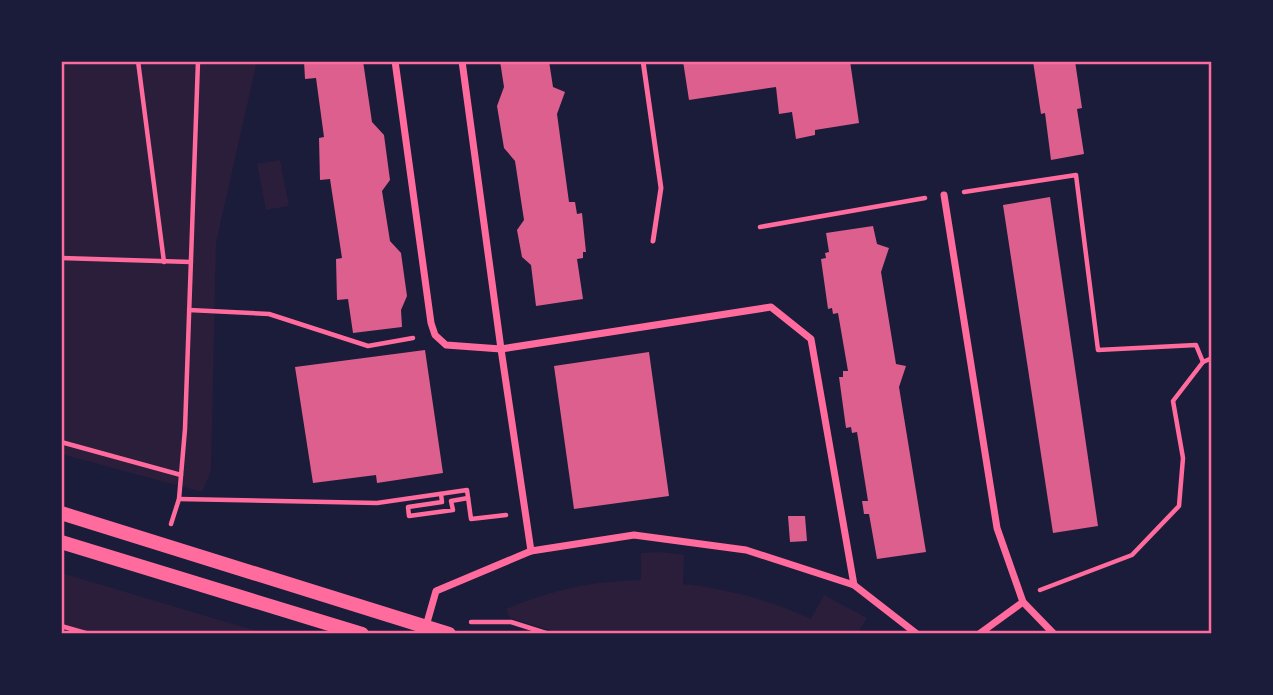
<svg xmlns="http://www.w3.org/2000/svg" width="1273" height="695" viewBox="0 0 1273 695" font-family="'Titillium Web',sans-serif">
<rect width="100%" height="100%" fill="#1b1b3a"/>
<!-- green -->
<g fill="#2a1e3b">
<polygon points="61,61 257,61 216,243 211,471 202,492 61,454"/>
<polygon points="280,160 289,206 266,210 257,164"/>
<path d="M662,552l22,3 -1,29c45,5 87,16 128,35l13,-24 43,23 -10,16h-294l-53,-16 -4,-9c46,-19 85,-28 135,-29v-27z"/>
<polygon points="61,573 267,634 61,634"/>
</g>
<!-- building -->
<g fill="#dd5f8e">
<polygon points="304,61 363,61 372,122 384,135 390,180 382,191 390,241 401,253 407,296 401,310 402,327 353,333 348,299 337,300 336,259 342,258 330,179 320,180 319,138 324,137 316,78 305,79"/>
<polygon points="500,61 549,61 553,87 565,92 557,114 569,202 575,202 577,214 582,213 586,252 583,252 583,258 577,259 583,299 536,306 531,265 522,257 517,230 524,220 515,161 504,148 497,106 504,87"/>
<polygon points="683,61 850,61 859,123 815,130 815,135 796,139 792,112 779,114 776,87 689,100"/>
<polygon points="1033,61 1075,61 1082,108 1077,109 1084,154 1051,160 1045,113 1041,114"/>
<polygon points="1050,197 1098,526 1053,533 1003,205"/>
<polygon points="873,226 877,244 889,248 881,272 896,364 906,366 899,387 926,552 877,559 869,514 864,514 863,507 862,501 868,501 857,432 852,433 851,427 846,428 839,377 843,377 843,371 848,371 838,313 833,314 832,308 828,309 821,259 826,258 825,253 829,252 826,233"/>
<polygon points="425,350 443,473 377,483 376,475 313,483 295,367"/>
<polygon points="649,352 669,496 574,509 554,366"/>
<polygon points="788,516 805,516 807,541 790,542"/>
</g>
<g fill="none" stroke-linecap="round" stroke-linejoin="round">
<!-- path -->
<g stroke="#ff6b9d" stroke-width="4.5">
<polyline points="138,61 164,262"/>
<polyline points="964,192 1076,175 1098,350 1196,345 1203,362"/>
<polyline points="760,227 925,198"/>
<polyline points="61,258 191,262"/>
<polyline points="189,310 269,314 368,346 413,338"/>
<polyline points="61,442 181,475"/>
<polyline points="441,494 442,502 408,507 409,516 453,510 451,501 468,498"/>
<polyline points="179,499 377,503 467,490 471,519 506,515"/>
<polyline points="171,524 179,499 185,429 198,61"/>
<polyline points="1040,590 1132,555 1179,506 1183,458 1173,401 1203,362 1212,358"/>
<polyline points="471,622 511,622 549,634"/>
<polyline points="61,626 89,634"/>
</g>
<!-- service -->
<polyline stroke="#ff6b9d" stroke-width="5" points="643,61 661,188 653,241"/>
<!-- minor -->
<g stroke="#ff6b9d" stroke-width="7">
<polyline points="395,61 431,323 435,335 446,345 501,349 462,61"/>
<polyline points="944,195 997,528 1023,602 1054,634"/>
<polyline points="531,551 501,349 771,307 811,339 854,585"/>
<polyline points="426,626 436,591 531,551 634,535 746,550 854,585 917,634"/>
<polyline points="979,634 1023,602"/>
</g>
<!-- secondary -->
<g stroke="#ff6b9d" stroke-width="14">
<polyline points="61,513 449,634"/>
<polyline points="61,542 362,634"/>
</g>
</g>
<!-- border -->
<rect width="1273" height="695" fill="none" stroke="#1b1b3a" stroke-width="126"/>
<rect x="63" y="63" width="1147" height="569" fill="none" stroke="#ff6b9d" stroke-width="2.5"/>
</svg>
